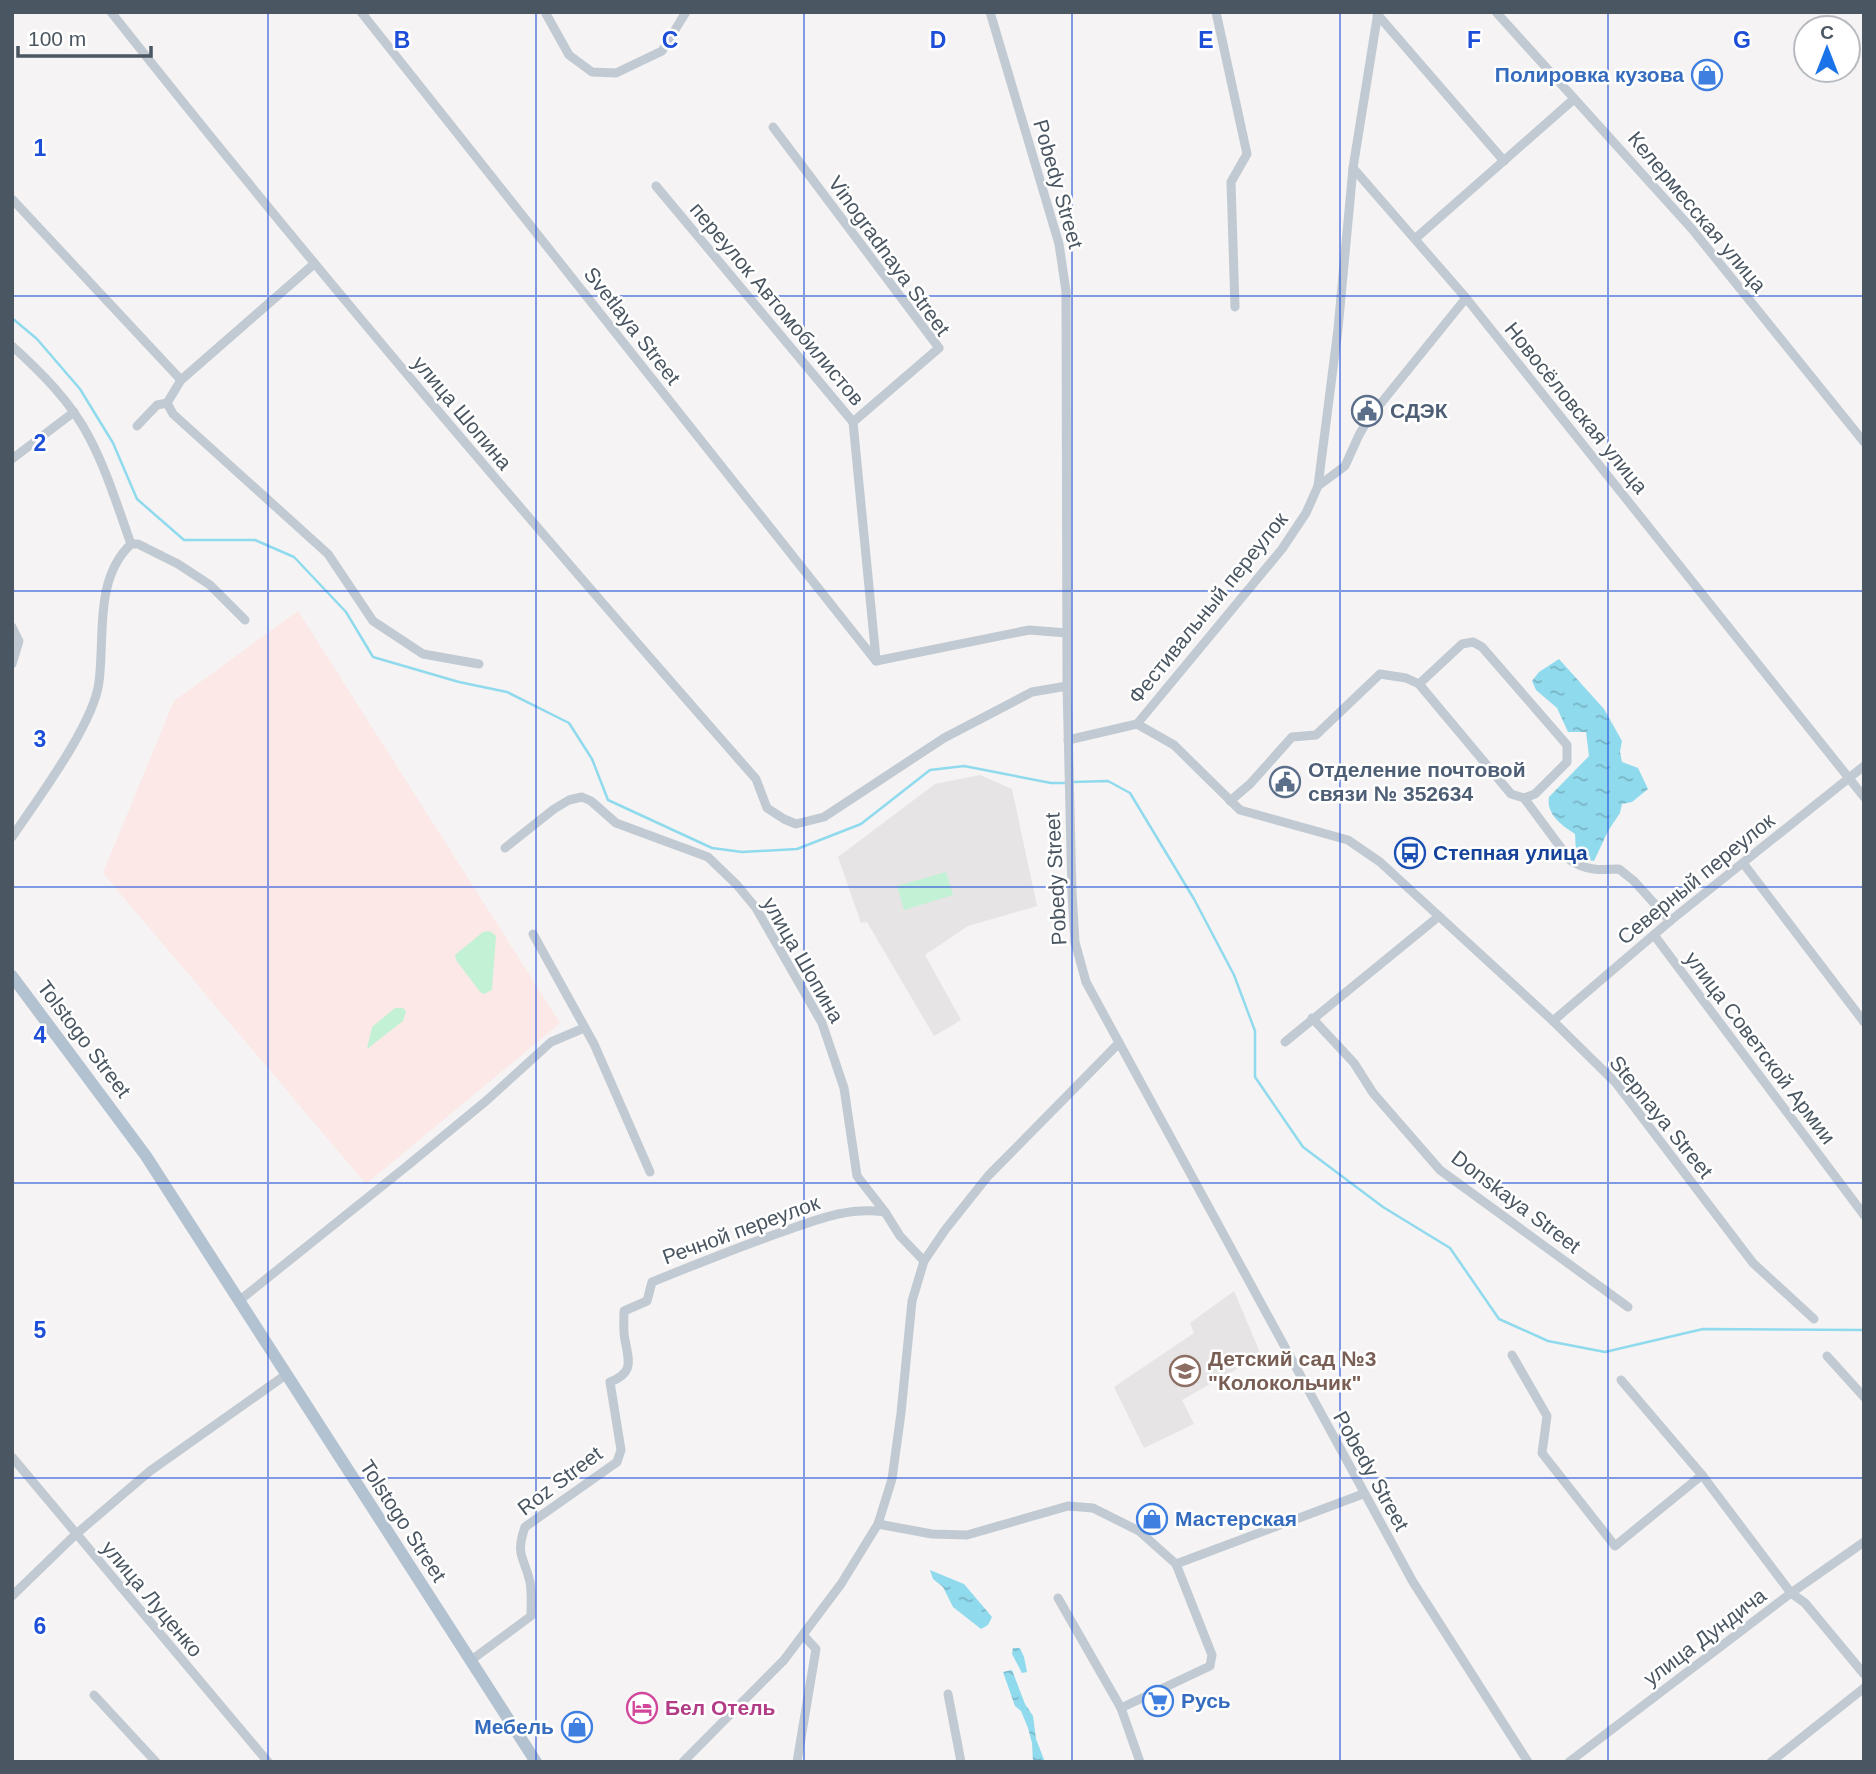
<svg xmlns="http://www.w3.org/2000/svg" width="1876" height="1774" viewBox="0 0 1876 1774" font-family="Arial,sans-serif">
<defs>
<pattern id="water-ripples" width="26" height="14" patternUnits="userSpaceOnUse" patternTransform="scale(1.75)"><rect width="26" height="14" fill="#90daee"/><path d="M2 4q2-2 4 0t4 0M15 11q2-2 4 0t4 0" fill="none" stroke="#78b4c4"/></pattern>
</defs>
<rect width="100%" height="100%" fill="#f5f3f3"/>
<!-- education -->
<g fill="#e6e4e5">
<polygon points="980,775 1012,789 1037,906 968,926 925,955 961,1020 934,1036 867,922 861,923 838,857 935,784"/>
<polygon points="1234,1291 1261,1355 1182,1400 1194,1424 1144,1448 1114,1387 1194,1333 1190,1323"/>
</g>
<!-- medical -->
<polygon fill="#fce8e6" points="298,611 560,1023 366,1184 103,873 174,701"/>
<!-- green -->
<g fill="#c3f1d5">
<polygon points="946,872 953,895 904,910 897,886"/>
<polygon points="490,931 496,936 492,990 484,994 480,992 456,960 455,955 483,932"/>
<polygon points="395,1008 403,1008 406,1011 403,1021 367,1049 372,1027"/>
</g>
<!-- water -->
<g fill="url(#water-ripples)">
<path d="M1559,659l45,50 18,32 -2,11 2,10 16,6 10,21 -16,13 -10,2 -2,9 -12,18 -14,30 -12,-2 -6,-6 -1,-19c-14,-9 -29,-20 -26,-37l40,-41 -3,-24h-18l-11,-24 -21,-18 -4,-9 7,-9z"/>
<polygon points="930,1570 964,1584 992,1617 988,1625 981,1629 953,1607 943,1587 933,1579"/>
<polygon points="1013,1648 1020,1648 1024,1657 1027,1672 1022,1673 1012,1654"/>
<polygon points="1012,1670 1025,1704 1033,1716 1036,1739 1045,1762 1033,1762 1032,1743 1028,1728 1021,1711 1015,1706 1003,1672"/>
</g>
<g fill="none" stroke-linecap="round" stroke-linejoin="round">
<!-- stream -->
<g stroke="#90daee" stroke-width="2.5">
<polyline points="12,318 37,339 80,389 113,443 137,499 184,540 255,540 294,557 346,612 373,657 459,682 507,692 569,723 592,759 608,800 712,848 742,852 797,849 861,824 930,770 964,766 1051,783 1066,783"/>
<polyline points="1072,782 1108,781 1130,793 1194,899 1234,975 1255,1031 1255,1077 1303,1147 1383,1207 1450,1248 1499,1319 1548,1341 1605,1352 1703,1329 1864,1330"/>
</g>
<!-- minor -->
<g stroke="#c1cad2" stroke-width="9">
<path d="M111,12c207,262 424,515 645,767l11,29 17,11 12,5 28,-7 120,-79 88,-46 35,-6"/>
<polyline points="361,12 876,661"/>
<polyline points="545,12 569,55 592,72 616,73 662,51 686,12"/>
<polyline points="990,12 1059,244 1066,291 1067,686 1072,893 1075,942 1086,982 1413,1582 1528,1762"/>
<polyline points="1216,12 1247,154 1231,182 1235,307"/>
<polyline points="1496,12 1692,229 1864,442"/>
<polyline points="1377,14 1504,161"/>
<polyline points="773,127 939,348 853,422"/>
<polyline points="1353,168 1466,298 1864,797"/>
<polyline points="656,186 853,422 876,659"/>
<polyline points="12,199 181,380"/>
<polyline points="1416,238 1574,99"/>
<path d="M12,346c29,26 59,56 77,91 18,34 29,71 42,107"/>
<polyline points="167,403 173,414 328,554 373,621 423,654 479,664"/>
<polyline points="137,426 157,405 167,403 181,380 314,264"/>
<polyline points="12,459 74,412"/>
<polyline points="1318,486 1345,466 1359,435 1369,418 1466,298"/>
<polyline points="12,627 19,641 12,664"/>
<polyline points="876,661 1029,630 1067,633"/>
<polyline points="1137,724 1174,745 1240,810 1348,840 1380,862 1553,1021 1616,1083 1753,1263 1814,1319"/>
<polyline points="1068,740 1137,724 1282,549 1306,513 1318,486 1338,329 1353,168 1378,12"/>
<path d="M1524,798l11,-4 32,-32v-17l-85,-98 -9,-5 -11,2 -43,40 92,110 13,4 46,62c16,11 31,10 49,9l15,12 36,40"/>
<polyline points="1230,801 1250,784 1292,737 1316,735 1380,674 1406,678 1419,684"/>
<path d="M12,837c25,-37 82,-113 87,-155 6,-46 -5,-103 32,-138h7l40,20 32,21 35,35"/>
<polyline points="505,848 554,809 569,800 582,797 591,801 616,823 708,857 737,885 756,908 822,1023 844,1088 857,1176 885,1212 900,1236 924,1261"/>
<polyline points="1743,863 1864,1022"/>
<polyline points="533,934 594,1044 650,1172"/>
<polyline points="1654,935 1864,1215"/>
<polyline points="1312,1018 1354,1063 1373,1093 1440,1170 1628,1307"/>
<polyline points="1553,1021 1670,921 1864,766"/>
<polyline points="1285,1042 1438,917"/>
<polyline points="240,1300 407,1166 486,1101 551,1042 584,1028"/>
<polyline points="1512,1355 1547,1416 1542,1453 1615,1546 1702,1475"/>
<polyline points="1827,1356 1864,1397"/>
<polyline points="1621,1380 1702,1475 1791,1593 1805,1603 1864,1674"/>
<polyline points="12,1457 268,1762"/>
<polyline points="878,1524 932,1534 967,1535 1068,1506 1093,1508 1139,1531 1176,1564 1212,1655 1210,1666 1121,1708"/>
<polyline points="1176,1564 1363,1494"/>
<polyline points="12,1596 75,1535 150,1471 287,1374"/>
<polyline points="1058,1598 1121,1708 1140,1762"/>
<path d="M470,1661l61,-45c0,-11 1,-23 -1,-34 -6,-26 -15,-26 -5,-55l92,-65 4,-12 -11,-68c24,-9 19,-21 15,-42 -2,-9 -1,-19 -1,-29l23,-10 5,-19c42,-17 84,-34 127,-49 35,-12 68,-27 106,-21"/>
<polyline points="948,1694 961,1762"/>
<polyline points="94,1695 156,1762"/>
<polyline points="683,1762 784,1660 841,1584 878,1524 892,1479 901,1413 912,1301 924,1261 945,1230 988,1176 1118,1044"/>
<polyline points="797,1762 816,1649 804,1636"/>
<polyline points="1569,1762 1791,1593 1864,1542"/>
<polyline points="1771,1762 1864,1688"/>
</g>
<!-- major -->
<polyline stroke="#b3c2d1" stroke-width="12" points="12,976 146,1156 536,1762"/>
</g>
<!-- grid -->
<path fill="none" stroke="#1d4ed8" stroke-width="2" stroke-opacity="0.55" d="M268,12v1750M536,12v1750M804,12v1750M1072,12v1750M1340,12v1750M1608,12v1750M12,296h1852M12,591h1852M12,887h1852M12,1183h1852M12,1478h1852"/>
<!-- icons -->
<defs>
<g id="shop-ring" transform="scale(1.575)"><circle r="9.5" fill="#fff" stroke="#3f7fe0" stroke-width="1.5"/><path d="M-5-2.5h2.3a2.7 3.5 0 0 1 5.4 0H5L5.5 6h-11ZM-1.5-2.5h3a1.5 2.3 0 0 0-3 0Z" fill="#3f7fe0"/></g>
<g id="civic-ring" transform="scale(1.575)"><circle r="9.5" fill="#fff" stroke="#5c6f8a" stroke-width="1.5"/><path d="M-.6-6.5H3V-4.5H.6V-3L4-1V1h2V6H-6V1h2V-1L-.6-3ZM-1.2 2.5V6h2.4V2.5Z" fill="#5c6f8a"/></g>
<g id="bus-ring" transform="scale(1.575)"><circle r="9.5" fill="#fff" stroke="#1a4fb4" stroke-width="1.5"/><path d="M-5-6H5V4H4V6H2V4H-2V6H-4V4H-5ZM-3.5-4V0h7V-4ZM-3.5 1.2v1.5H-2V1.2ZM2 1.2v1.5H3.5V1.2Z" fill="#1a4fb4"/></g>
<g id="school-ring" transform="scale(1.575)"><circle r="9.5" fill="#fff" stroke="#8d6e63" stroke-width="1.5"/><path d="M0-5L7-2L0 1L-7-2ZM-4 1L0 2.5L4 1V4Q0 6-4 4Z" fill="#8d6e63"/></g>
<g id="supermarket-ring" transform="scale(1.575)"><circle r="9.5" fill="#fff" stroke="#3f7fe0" stroke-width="1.5"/><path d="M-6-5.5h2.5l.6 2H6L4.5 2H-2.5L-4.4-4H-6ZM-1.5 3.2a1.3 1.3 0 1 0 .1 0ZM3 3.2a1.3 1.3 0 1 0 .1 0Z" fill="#3f7fe0"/></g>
<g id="hotel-ring" transform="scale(1.575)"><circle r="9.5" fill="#fff" stroke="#d1479c" stroke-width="1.5"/><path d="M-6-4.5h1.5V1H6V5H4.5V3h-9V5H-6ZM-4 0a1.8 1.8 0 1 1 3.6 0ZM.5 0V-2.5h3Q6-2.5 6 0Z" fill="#d1479c"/></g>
</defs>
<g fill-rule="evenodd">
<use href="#shop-ring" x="1707" y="75"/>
<use href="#civic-ring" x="1367" y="411"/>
<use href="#civic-ring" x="1285" y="782"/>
<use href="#bus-ring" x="1410" y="853"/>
<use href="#school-ring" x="1185" y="1371"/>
<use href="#shop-ring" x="1152" y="1519"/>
<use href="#supermarket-ring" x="1158" y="1701"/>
<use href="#hotel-ring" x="642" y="1708"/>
<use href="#shop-ring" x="577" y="1727"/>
</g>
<g text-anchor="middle" stroke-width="5" stroke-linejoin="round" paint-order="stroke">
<!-- shop labels -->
<g font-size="21" font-weight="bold" fill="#366cbe" stroke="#fff" text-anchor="end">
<text x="1684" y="82">Полировка кузова</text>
<text x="1175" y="1526" text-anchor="start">Мастерская</text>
<text x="1181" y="1708" text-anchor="start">Русь</text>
<text x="554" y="1734">Мебель</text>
</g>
<!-- street labels -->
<g font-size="21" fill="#4a5661" stroke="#fff">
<text transform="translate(1058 184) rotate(74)" y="7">Pobedy Street</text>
<text transform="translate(1697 212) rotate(50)" y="7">Келермесская улица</text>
<text transform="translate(889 256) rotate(54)" y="7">Vinogradnaya Street</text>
<text transform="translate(777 304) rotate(50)" y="7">переулок Автомобилистов</text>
<text transform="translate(632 326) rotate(52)" y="7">Svetlaya Street</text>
<text transform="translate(1576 408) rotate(51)" y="7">Новосёловская улица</text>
<text transform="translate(462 413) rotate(50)" y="7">улица Шопина</text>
<text transform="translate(1208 608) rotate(-51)" y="7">Фестивальный переулок</text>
<text transform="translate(1056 879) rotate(-93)" y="7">Pobedy Street</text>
<text transform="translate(1696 879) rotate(-39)" y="7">Северный переулок</text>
<text transform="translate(803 960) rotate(60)" y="7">улица Шопина</text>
<text transform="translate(84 1039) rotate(53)" y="7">Tolstogo Street</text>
<text transform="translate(1760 1048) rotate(53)" y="7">улица Советской Армии</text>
<text transform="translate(1661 1117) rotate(51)" y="7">Stepnaya Street</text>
<text transform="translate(1516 1202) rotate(37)" y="7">Donskaya Street</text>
<text transform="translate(741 1230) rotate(-20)" y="7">Речной переулок</text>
<text transform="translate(1371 1471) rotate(61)" y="7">Pobedy Street</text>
<text transform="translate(560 1481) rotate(-37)" y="7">Roz Street</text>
<text transform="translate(403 1521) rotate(57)" y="7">Tolstogo Street</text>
<text transform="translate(152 1599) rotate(50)" y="7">улица Луценко</text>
<text transform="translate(1705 1637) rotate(-37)" y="7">улица Дундича</text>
</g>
<!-- service labels -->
<g font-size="21" font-weight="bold" fill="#4e5e75" stroke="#fff" text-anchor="start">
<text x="1390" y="418">СДЭК</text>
<text x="1308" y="777">Отделение почтовой<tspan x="1308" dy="24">связи № 352634</tspan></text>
</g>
<!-- transit labels -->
<g font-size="21" font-weight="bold" fill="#164399" stroke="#fff" text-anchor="start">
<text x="1433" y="860">Степная улица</text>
</g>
<!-- education labels -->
<g font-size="21" font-weight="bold" fill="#785e54" stroke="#fff" text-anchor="start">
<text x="1208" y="1366">Детский сад №3<tspan x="1208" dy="24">"Колокольчик"</tspan></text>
</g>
<!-- hotel labels -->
<g font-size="21" font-weight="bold" fill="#b23c85" stroke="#fff" text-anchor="start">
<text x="665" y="1715">Бел Отель</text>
</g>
</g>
<g font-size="23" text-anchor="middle" font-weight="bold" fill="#1d4ed8" stroke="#fff" stroke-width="5" stroke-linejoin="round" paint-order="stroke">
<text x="402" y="48">B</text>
<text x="670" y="48">C</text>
<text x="938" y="48">D</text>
<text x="1206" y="48">E</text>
<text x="1474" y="48">F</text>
<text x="1742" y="48">G</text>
<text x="40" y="156">1</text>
<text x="40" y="451">2</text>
<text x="40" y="747">3</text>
<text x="40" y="1043">4</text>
<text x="40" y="1338">5</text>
<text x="40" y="1634">6</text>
</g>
<!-- border -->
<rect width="1876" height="1774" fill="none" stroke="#4a5661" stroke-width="28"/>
<!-- north arrow -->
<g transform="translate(1827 49)"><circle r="33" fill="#ffffff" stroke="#b7bbc0" stroke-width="2"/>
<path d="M0-5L12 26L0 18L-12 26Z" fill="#1a73e8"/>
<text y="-10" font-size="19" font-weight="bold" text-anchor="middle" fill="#4a5661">С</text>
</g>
<!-- scale -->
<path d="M18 46v10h133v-10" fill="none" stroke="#4a5661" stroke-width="3.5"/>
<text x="28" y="46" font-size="21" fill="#4a5661" stroke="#ffffff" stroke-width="5" paint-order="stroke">100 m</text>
</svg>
